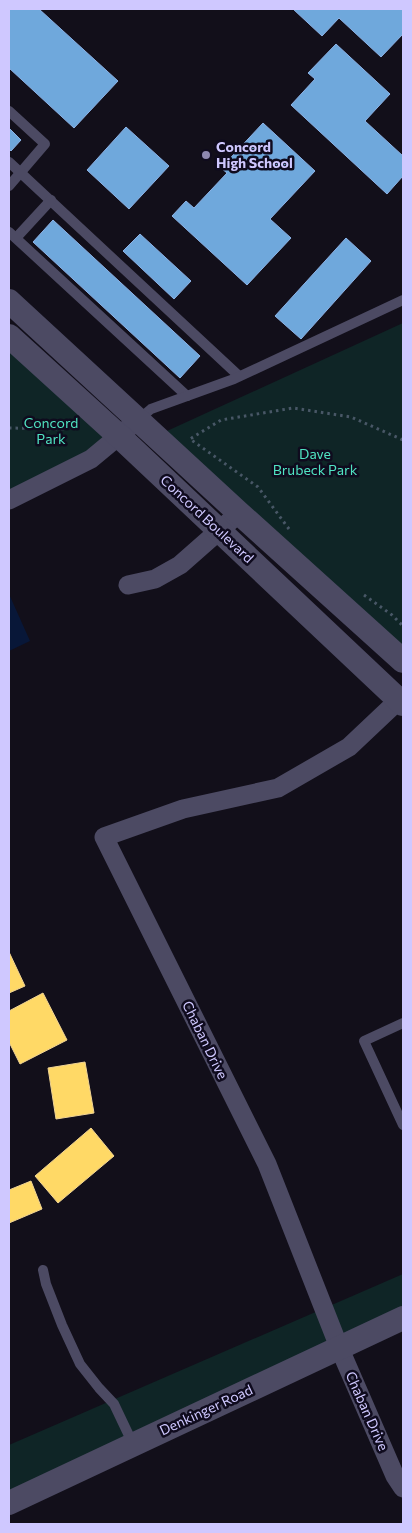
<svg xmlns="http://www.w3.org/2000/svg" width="412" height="1533" viewBox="0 0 412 1533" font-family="Commissioner,sans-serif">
<rect width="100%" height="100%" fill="#120f1a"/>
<!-- green -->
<g fill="#0f2526">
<polygon points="403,323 403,661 156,436"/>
<polygon points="9,336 119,436 9,500"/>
<polygon points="403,1274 403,1318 9,1503 9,1445"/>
</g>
<!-- water -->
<polygon fill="#081738" points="9,594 30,641 9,651"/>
<!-- homes -->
<g fill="#ffd966" stroke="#f1d494">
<polygon points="9,952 25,986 9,993"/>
<polygon points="43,993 67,1040 20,1064 9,1042 9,1011"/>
<polygon points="85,1062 94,1113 56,1119 48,1068"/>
<polygon points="91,1128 114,1156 58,1203 35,1176"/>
<polygon points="31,1181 42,1209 9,1223 9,1190"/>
</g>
<!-- schools -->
<g fill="#6fa8dc" stroke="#8cb2e6">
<polygon points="9,9 39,9 118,81 74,128 9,68"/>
<polygon points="293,9 403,9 403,34 381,57 339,18 322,36"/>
<polygon points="336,44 390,94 365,121 403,156 403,176 387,194 291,105 315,79 308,73"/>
<polygon points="263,123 315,171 270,219 291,238 247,285 172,216 186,201 194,208 227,173 221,168"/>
<polygon points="126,127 169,166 129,209 87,170"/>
<polygon points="9,128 21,140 11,151 9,149"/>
<polygon points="53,220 200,356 180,378 33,242"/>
<polygon points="140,234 191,281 174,299 123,251"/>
<polygon points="346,238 371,261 301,339 275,316"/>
</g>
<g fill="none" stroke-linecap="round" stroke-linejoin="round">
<!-- path -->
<g stroke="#485766" stroke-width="3" stroke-dasharray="2.5 4" stroke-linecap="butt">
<polyline points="9,428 66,429 76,423"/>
<polyline points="289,529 258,487 190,439 221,420 293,408 351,417 403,440"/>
<polyline points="364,595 392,615 403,626"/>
</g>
<!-- service -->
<g stroke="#4c4a63" stroke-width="10">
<polyline points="9,111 45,144 9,186"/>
<polyline points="9,162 239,376"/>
<polyline points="9,232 187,396"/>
<polyline points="16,238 51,200"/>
<polyline points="138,420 151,409 234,379 403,300"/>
<polyline points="403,1023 364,1041 403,1125"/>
<polyline points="43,1270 46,1284 62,1325 80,1364 99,1388 114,1404 133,1444"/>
</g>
<!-- minor -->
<g stroke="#4c4a63" stroke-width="19">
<polyline points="9,500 91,459 138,420"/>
<polyline points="128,585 155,579 180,565 239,513"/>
<polyline points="403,696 349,747 278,788 183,809 104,837 267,1164 339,1347 395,1476 403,1488"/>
</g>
<!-- tertiary -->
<g stroke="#4c4a63" stroke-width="24">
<polyline points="9,301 239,513 403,661"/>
<polyline points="9,336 119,436 403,704"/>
<polyline points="9,1503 403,1318"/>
</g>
</g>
<!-- markers -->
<circle fill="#8d87af" stroke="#0f0b1e" stroke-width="2" cx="206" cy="155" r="5"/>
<g text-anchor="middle" stroke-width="5" stroke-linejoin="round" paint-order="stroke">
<!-- poi labels -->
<g font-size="14" font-weight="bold" fill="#cfc8ff" stroke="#0f0b1e" text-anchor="start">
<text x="216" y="152">Concord<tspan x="216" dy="16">High School</tspan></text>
</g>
<!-- park labels -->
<g font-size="14" fill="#50e3c2" stroke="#0f0b1e">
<text x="51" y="428">Concord<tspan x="51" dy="16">Park</tspan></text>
<text x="315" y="459">Dave<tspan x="315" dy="16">Brubeck Park</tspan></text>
</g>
<!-- street labels -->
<g font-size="14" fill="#cfc8ff" stroke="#0f0b1e">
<text transform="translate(207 519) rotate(43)" y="5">Concord Boulevard</text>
<text transform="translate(205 1040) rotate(64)" y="5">Chaban Drive</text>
<text transform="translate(206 1410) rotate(-25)" y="5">Denkinger Road</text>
<text transform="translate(367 1411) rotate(66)" y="5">Chaban Drive</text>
</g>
</g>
<!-- border -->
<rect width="412" height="1533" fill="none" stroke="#cfc8ff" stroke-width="20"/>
</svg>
